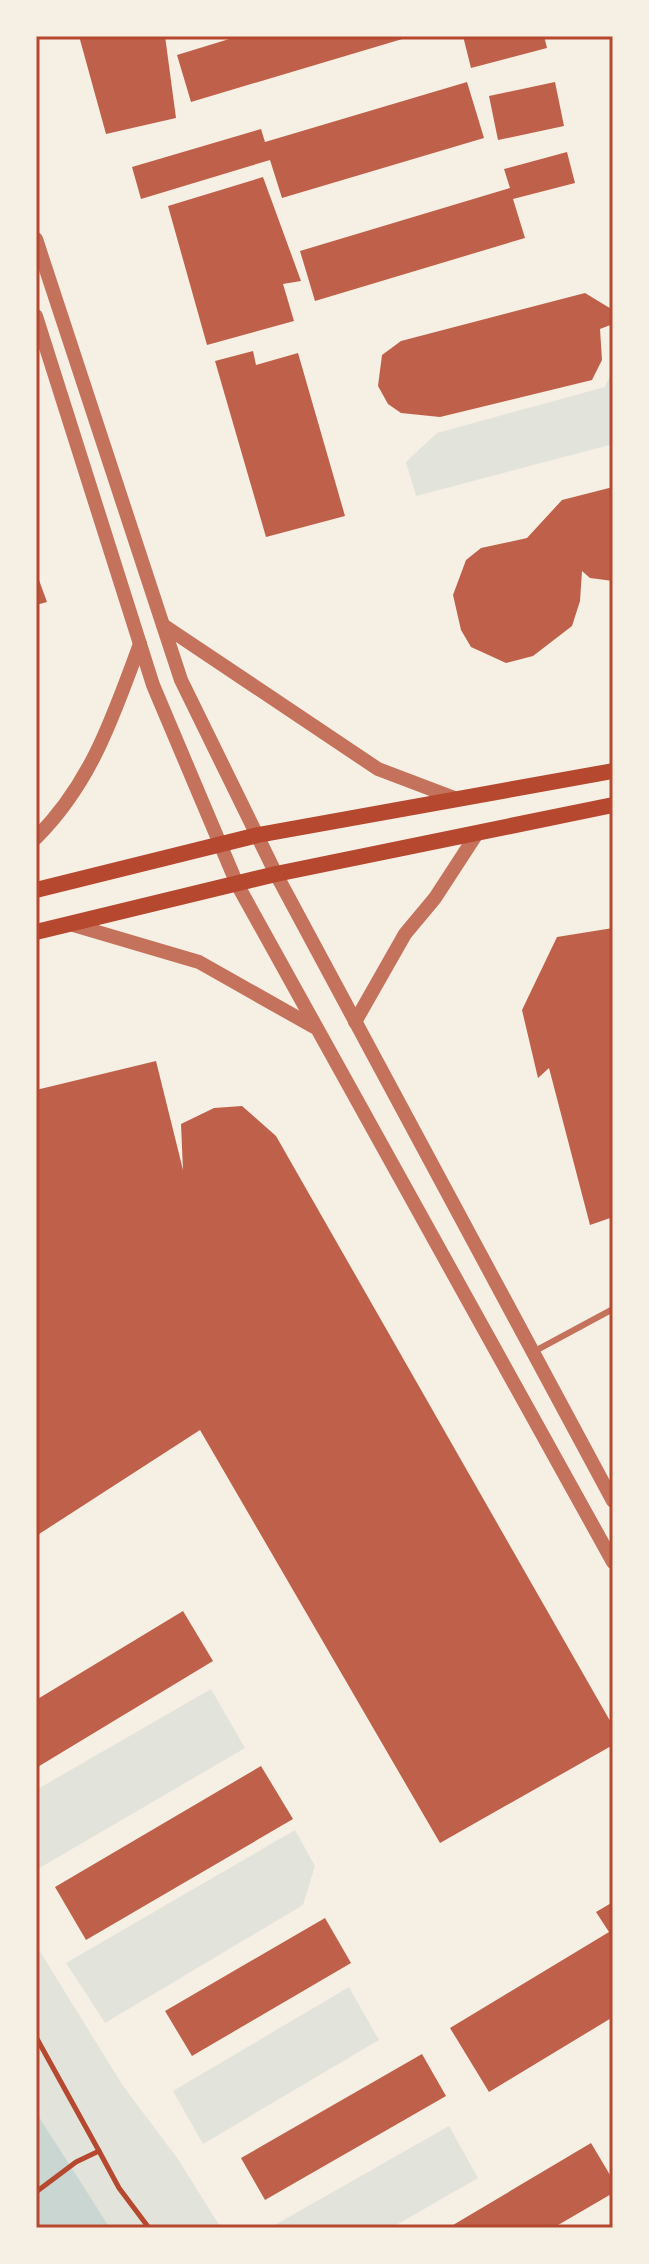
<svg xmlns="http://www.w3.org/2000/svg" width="649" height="2264" viewBox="0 0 649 2264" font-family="'IBM Plex Serif',serif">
<rect width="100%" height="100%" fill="#f6efe4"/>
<!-- green -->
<g fill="#e2e4dc">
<polygon points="613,369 613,444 416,496 406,462 437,433 605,387"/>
<polygon points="211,1689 245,1748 36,1870 36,1790"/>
<polygon points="295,1830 315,1866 303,1905 105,2023 66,1963"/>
<polygon points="36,1945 123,2086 178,2159 221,2228 110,2228 36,2112"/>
<polygon points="349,1987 379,2040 203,2144 173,2091"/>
<polygon points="449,2126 478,2178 391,2228 273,2226"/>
</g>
<!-- water -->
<polygon fill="#c9d6d2" points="36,2112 110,2228 36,2228"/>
<!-- building -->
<g fill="#bf614a">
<polygon points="79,36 165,36 176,118 106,134"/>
<polygon points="239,36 409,36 409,37 191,102 177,55"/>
<polygon points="463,36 544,36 547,48 471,68"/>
<polygon points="467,82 484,138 282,198 270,160 141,199 132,167 261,129 265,142"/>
<polygon points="555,82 564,126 498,140 489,96"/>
<polygon points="567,152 575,183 513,199 525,238 315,301 300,251 510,188 504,169"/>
<polygon points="263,177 301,281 283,284 294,321 207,345 168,206"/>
<polygon points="585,293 613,310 613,324 600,329 602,360 592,380 440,417 401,413 388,404 378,386 382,355 401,341"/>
<polygon points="253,351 256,365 298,353 345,516 266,537 215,361"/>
<polygon points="613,487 613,581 590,578 582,571 580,601 572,626 533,656 506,663 471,647 461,630 453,595 466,560 481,548 527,538 562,500"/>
<polygon points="36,572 47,602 36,605"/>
<polygon points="613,928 613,1217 590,1225 549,1068 538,1078 522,1010 557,937"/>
<polygon points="156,1061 183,1170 181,1124 214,1108 242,1106 276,1136 613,1726 613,1745 440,1843 200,1430 36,1536 36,1090"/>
<polygon points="183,1611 213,1661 36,1768 36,1700"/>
<polygon points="261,1766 293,1819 86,1940 55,1887"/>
<polygon points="613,1902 613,2017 489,2092 450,2028 609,1932 596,1912"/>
<polygon points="325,1918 351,1963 192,2056 165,2011"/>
<polygon points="422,2054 446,2096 265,2200 241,2158"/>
<polygon points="591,2143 613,2180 613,2193 553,2228 448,2228"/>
</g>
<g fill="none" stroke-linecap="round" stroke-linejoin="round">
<!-- path -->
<g stroke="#b5482f" stroke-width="5">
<polyline points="36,2037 99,2151"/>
<polyline points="36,2192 76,2162 99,2151 119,2188 149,2228"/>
</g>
<!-- service -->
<polyline stroke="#c5725c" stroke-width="6" points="535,1351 613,1309"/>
<!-- tertiary -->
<g stroke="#c5725c" stroke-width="14">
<polyline points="36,239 181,680 276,874 613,1501"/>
<polyline points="36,316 153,685 237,884 613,1562"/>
<polyline points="163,625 378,769 457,799"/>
<path d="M36,838c56,-56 77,-122 104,-194"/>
<polyline points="70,924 199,962 314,1027"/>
<polyline points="355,1022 405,934 435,898 478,832"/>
</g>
<!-- secondary -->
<g stroke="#b5482f" stroke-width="16">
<polyline points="36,890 258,835 613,771"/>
<polyline points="36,932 276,874 613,805"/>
</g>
</g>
<!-- border -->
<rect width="649" height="2264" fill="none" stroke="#f6efe4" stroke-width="76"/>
<rect x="38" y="38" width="573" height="2188" fill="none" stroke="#b5482f" stroke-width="3"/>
</svg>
